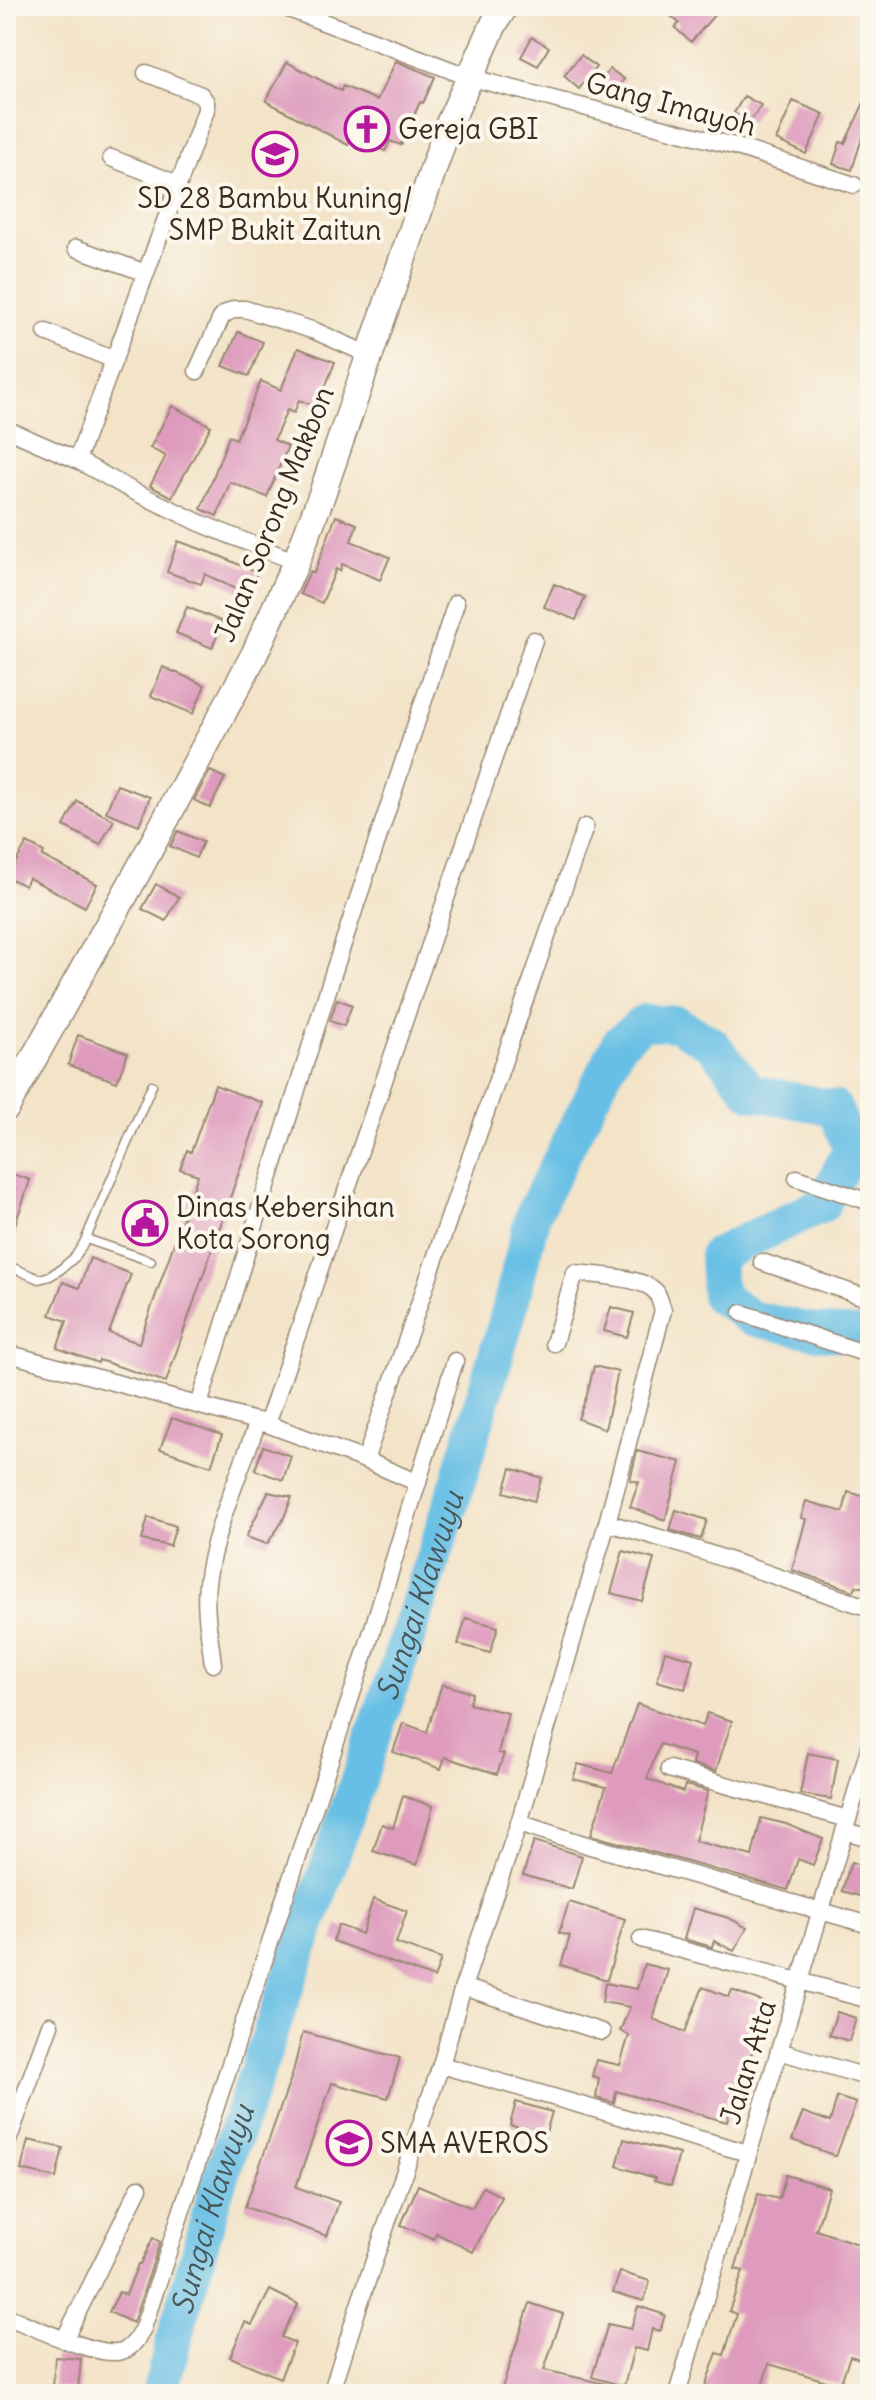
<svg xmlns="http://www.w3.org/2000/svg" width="876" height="2400" viewBox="0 0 876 2400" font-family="Delius,sans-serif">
<rect width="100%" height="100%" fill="#fbf7ec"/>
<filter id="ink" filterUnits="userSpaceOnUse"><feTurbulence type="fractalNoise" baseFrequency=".0125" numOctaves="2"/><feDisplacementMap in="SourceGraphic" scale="16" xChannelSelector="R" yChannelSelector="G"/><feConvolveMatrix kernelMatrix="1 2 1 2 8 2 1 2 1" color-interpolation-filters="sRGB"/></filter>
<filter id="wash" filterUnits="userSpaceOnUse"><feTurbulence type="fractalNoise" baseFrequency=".006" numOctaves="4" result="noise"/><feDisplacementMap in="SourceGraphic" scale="32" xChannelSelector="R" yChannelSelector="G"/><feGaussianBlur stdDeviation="1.8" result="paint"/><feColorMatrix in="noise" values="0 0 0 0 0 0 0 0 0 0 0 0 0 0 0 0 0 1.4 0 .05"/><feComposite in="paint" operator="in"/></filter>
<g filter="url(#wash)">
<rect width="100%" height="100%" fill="#f3e3c7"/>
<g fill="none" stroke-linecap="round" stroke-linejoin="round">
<!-- river -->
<path stroke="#68bfe5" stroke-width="36" id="s1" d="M159,2394l57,-204 191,-551 52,-160 49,-164 25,-101 86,-171 25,-21 33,2 35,20 39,48 83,16 17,41 -28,55 -106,51 2,41 32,22 66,14 53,4"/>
</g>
<g id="blocks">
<!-- building -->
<g fill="#de9bbd">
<polygon points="659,6 706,6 715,14 691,42 675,28 679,23"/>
<polygon points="532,37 549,47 538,66 521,57"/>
<polygon points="581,55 596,67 579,89 564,76"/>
<polygon points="396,61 435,77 423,103 420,102 401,145 390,141 385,151 351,137 348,145 266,101 287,62 341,91 343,86 377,100"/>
<polygon points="610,69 624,79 612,95 598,85"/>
<polygon points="870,90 870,142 862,138 852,170 833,164 840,142 845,143"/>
<polygon points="744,96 761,105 750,122 734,113"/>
<polygon points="793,101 824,114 806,154 776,140"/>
<polygon points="260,141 294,148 290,166 256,159"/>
<polygon points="238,332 263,342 249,376 223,366"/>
<polygon points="298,348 335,362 324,390 329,392 323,409 299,400 294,413 287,410 274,440 288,446 267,497 230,482 217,516 201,509 229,436 236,439 261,381 281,390"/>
<polygon points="172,406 211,426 172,497 150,486 166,456 150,448"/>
<polygon points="336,516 357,524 351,541 390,557 380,580 342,564 340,571 336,569 322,603 300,594 310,571 314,573"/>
<polygon points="178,541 220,556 257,573 247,595 205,574 201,584 167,572"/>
<polygon points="554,584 585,597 576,620 544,607"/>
<polygon points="187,607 223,622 212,648 176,633"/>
<polygon points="163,667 205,685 193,714 151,696"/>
<polygon points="210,771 225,778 210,808 194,800"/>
<polygon points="117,785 150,797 139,825 106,812"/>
<polygon points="77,801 114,820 100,845 64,826"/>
<polygon points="178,831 203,842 196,858 170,846"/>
<polygon points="27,843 44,852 42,856 97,884 85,907 29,878 25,886 7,877"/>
<polygon points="156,884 179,897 166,921 142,909"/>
<polygon points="337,999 352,1005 344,1026 330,1021"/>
<polygon points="78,1035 128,1053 117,1082 68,1065"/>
<polygon points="215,1085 263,1103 166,1382 99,1360 98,1363 57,1348 67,1321 50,1315 63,1282 79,1288 90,1258 131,1274 109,1333 139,1343 198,1175 180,1169 187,1150 191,1152"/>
<polygon points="6,1172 30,1180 9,1243 6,1243"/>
<polygon points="611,1307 634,1313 627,1337 604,1331"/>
<polygon points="594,1366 618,1372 605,1429 578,1419 587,1395"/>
<polygon points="172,1418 222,1435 211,1466 160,1449"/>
<polygon points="263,1446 291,1456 283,1480 255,1470"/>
<polygon points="637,1451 681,1462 665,1520 630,1507 639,1482 630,1480"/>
<polygon points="511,1468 542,1478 534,1501 504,1492"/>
<polygon points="268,1492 292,1497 282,1522 267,1544 246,1537"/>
<polygon points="848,1492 870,1498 870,1589 856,1586 854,1591 792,1570 806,1519 801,1518 806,1501 843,1512"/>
<polygon points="676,1510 707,1520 701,1539 670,1530"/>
<polygon points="148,1517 176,1526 170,1546 142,1540"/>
<polygon points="623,1551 654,1559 642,1601 611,1593"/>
<polygon points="466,1618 498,1627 490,1653 458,1644"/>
<polygon points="665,1651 693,1659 685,1689 657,1681"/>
<polygon points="442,1684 472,1693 469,1704 508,1713 498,1753 504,1754 497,1774 445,1757 441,1769 393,1752 403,1723 427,1732"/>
<polygon points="637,1704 703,1726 707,1713 732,1721 716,1771 692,1764 694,1755 660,1744 647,1779 683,1792 685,1785 708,1791 695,1841 752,1856 761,1818 786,1824 823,1839 813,1865 798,1859 788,1890 591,1835 606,1787 573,1779 578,1764 612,1773"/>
<polygon points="808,1753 838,1759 831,1799 800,1794"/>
<polygon points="403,1796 433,1806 417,1865 373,1851 382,1824 393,1828"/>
<polygon points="534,1841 582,1856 572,1889 523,1875"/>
<polygon points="851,1862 870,1868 870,1899 842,1891"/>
<polygon points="373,1899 407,1911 396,1943 441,1959 434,1978 333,1941 338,1925 362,1934"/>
<polygon points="569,1902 625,1919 607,1980 561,1965 570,1936 559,1933"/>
<polygon points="693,1908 729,1918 747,1928 734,1951 714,1941 712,1947 684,1939"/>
<polygon points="644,1964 668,1970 653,2019 685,2032 703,1987 729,1997 732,1990 771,2005 743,2075 739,2073 727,2122 616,2091 614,2103 596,2098 599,2078 592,2076 596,2060 620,2065 629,2035 620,2031 630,2007 602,2002 605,1983 637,1989"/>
<polygon points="837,2012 856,2018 849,2041 829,2035"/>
<polygon points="303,2032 400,2058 388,2098 332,2083 296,2187 339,2202 327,2236 245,2207 293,2072"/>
<polygon points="837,2097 856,2103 836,2156 792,2140 803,2112 830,2122"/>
<polygon points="516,2102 552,2112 545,2136 510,2125"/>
<polygon points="624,2139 679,2154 671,2186 654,2181 655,2178 617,2166"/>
<polygon points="28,2140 63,2148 56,2178 21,2170"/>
<polygon points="786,2175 829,2188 816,2230 870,2248 870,2268 864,2287 870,2288 870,2362 850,2356 840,2385 769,2364 759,2394 718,2394 704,2389 717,2353 724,2355 737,2314 729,2311 743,2271 735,2269 758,2194 779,2199"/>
<polygon points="418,2185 472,2208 483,2187 502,2197 473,2252 436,2233 434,2239 401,2225"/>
<polygon points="153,2238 160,2242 133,2323 109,2312 119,2292 126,2295 138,2264 140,2264"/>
<polygon points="620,2272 650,2281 644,2301 613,2292"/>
<polygon points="270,2290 298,2304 281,2337 295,2343 280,2378 230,2357 245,2322 252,2325"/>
<polygon points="530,2303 563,2314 544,2370 619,2387 618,2394 500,2394"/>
<polygon points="638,2306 665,2315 660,2331 652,2329 647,2351 634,2348 624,2386 592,2377 608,2324 631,2329"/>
<polygon points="55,2357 81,2359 78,2390 53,2388"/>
</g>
</g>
</g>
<g filter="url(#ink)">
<use href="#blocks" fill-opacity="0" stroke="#978672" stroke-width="2"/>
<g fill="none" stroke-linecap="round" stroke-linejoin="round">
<!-- service casing -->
<g stroke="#978672" stroke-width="11">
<g id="service">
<polyline points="86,1239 151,1261"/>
<polyline points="6,1265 39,1279 50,1276 61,1269 75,1257 84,1243 152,1085"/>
</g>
</g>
<!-- minor casing -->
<g stroke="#978672" stroke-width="19">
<g id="minor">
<polyline points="281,6 472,78 734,146 854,185"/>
<polyline points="111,158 178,184"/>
<polyline points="76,248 146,273"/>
<polyline points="46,332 114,360"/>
<polyline points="197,371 222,316 234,309 245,309 315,331 369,355"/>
<polyline points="6,429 77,460 133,491 200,523 296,562"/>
<polyline points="77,460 206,110 206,102 201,95 146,73"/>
<polyline points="797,1178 870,1202"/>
<polyline points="762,1262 870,1299"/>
<polyline points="742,1313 870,1355"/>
<path d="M554,1343l21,-70c19,2 69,4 81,19 3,4 5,13 7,18l-56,213c89,23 175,57 263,85"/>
<polyline points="6,1353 267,1424 365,1460 418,1483"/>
<polyline points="199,1405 332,977 456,603"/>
<polyline points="267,1424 534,640"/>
<polyline points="365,1460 585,827"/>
<path d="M213,1664c-3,-26 -9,-54 -6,-81 6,-51 34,-113 51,-162"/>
<polyline points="669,1769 848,1819"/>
<polyline points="519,1823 587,1845 870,1925"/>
<polyline points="844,1831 870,1838"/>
<polyline points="641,1939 870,2000"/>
<polyline points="463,1987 519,1823 607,1523"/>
<polyline points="779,2051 870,2078"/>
<polyline points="441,2065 748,2153"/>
<polyline points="6,2146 50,2025"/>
<path d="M6,2316c23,9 95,43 116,35 11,-3 16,-14 21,-23l221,-671 91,-296"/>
<polyline points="64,2340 139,2188"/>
<polyline points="331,2394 358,2308 441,2065 463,1987 602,2032"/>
<polyline points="677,2394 870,1745"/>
</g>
</g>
<!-- trunk casing -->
<g stroke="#978672" stroke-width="29">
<polyline id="trunk" points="6,1108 137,873 254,655 296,562 321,497 448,126 494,24 505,6"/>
</g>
<!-- service -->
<use href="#service" stroke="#fff" stroke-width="8"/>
<!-- minor -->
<use href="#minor" stroke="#fff" stroke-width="16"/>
<!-- trunk -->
<use href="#trunk" stroke="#fff" stroke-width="26"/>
</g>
</g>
<!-- icons -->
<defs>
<g id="church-ring" transform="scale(2.3)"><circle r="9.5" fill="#fbf7ec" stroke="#b5179e" stroke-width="1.5"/><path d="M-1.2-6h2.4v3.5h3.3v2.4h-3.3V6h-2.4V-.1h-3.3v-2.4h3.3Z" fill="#b5179e"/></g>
<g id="school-ring" transform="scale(2.3)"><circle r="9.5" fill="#fbf7ec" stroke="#b5179e" stroke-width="1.5"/><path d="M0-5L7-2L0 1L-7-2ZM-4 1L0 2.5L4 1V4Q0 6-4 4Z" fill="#b5179e"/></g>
<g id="civic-ring" transform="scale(2.3)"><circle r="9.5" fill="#fbf7ec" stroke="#b5179e" stroke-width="1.5"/><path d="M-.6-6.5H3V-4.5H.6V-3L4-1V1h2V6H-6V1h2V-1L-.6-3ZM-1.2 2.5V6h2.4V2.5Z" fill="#b5179e"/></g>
</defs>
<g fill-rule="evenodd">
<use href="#church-ring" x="367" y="129"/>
<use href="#school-ring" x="275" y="154"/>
<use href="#civic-ring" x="145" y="1223"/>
<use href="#school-ring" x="349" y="2143"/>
</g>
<g text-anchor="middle" stroke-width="8" stroke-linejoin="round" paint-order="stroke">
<!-- street labels -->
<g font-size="28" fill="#3b2a1e" stroke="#fbf7ec">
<text transform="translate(671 104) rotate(15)" y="10">Gang Imayoh</text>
<text transform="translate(274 514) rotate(-68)" y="10">Jalan Sorong Makbon</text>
<text transform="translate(748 2062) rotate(-73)" y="10">Jalan Atta</text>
</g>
<!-- poi labels -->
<g font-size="28" fill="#3b2a1e" stroke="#fbf7ec" text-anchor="start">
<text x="398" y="139">Gereja GBI</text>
<text x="275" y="208" text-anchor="middle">SD 28 Bambu Kuning/<tspan x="275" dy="32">SMP Bukit Zaitun</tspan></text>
<text x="176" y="1217">Dinas Kebersihan<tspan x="176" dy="32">Kota Sorong</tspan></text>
<text x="380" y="2153">SMA AVEROS</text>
</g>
<!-- water labels -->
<g font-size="30" font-style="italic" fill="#48575a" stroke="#fbf7ec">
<text dy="10" stroke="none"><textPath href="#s1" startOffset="840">Sungai Klawuyu</textPath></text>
<text dy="10" stroke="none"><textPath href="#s1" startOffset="192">Sungai Klawuyu</textPath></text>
</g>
</g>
<!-- margin -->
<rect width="876" height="2400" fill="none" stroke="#fbf7ec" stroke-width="32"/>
</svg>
